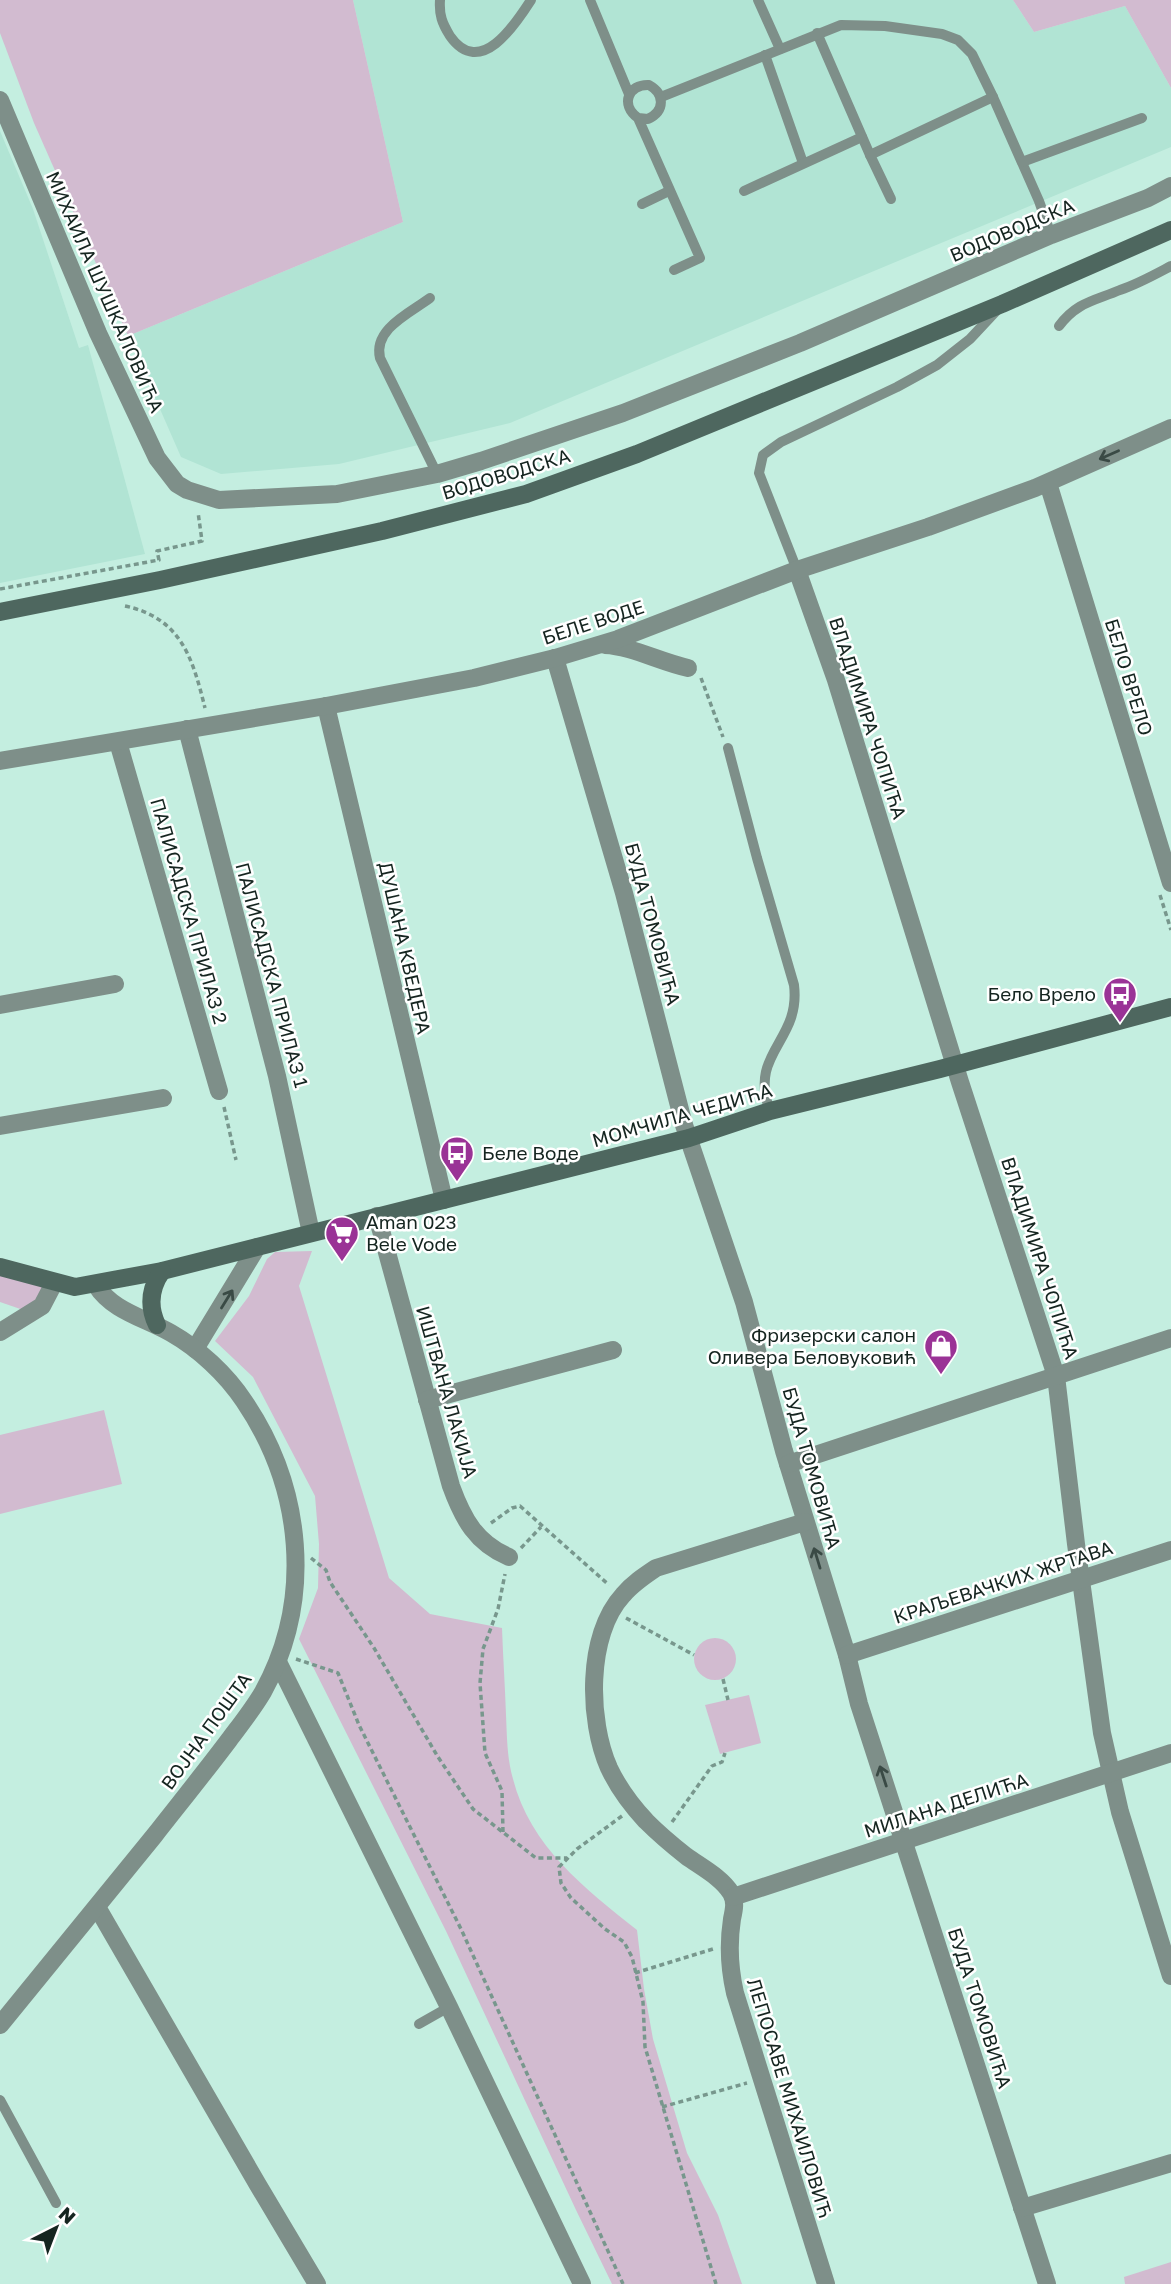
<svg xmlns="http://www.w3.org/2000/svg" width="1171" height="2284" viewBox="0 0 1171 2284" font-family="'Golos Text',sans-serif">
<rect width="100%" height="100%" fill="#c4eee0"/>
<!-- built -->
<g fill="#b1e4d4">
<polygon points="353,0 1013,0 1034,32 1125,6 1171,88 1171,147 510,423 339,464 221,474 181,457 128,336 403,222"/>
<polygon points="0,131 33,209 79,348 88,345 145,554 0,583"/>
</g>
<!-- green -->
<g fill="#d2bbd0">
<polygon points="0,0 353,0 403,222 128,336 34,123 0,33"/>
<polygon points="1013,0 1171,0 1171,88 1125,6 1034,32"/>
<path d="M312,1251l-13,35 90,292 41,36 72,14c1,29 3,58 4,87 1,21 1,44 7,64 17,67 72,110 124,151l7,59 9,50 34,114 31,62 24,69h-130l-36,-74 -130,-279 -147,-292 19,-51 1,-44 -4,-48 -62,-119 -38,-36 34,-45 18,-37 8,-7z"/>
<polygon points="0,1267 54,1283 32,1313 0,1302"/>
<polygon points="104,1410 122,1484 0,1514 0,1435"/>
<circle cx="715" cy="1659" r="21"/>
<polygon points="749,1695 761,1743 720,1754 705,1705"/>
<polygon points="1171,2262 1171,2284 1125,2284 1124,2277"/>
</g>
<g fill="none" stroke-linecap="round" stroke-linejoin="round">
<!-- path -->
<g stroke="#78978d" stroke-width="3.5" stroke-dasharray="5 3.5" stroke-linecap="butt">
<polyline points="0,589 159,560 157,551 202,541 198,512"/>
<path d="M125,606c57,12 68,54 80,102"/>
<polyline points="701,678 723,737"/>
<polyline points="1160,895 1171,930"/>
<polyline points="224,1107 236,1160"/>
<polyline points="491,1523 512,1508 520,1506 609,1585"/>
<polyline points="521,1548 541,1527"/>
<polyline points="311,1558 326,1570 330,1582 374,1648 438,1757 473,1809 536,1858 567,1858"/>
<polyline points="626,1618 694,1655"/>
<polyline points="296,1659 338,1673 359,1725 461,1929 623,2284"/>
<polyline points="723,1679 728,1700"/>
<polyline points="622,1816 577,1849 559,1867 561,1883 571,1898 605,1929 624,1942 632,1957 643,2002 645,2047 716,2284"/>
<polyline points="672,1822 712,1766 722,1762 725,1753"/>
<polyline points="503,1832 502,1791 485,1753 480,1683 483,1649 498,1609 505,1574"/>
<polyline points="635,1973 713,1949"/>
<polyline points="662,2107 747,2083"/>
</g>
<!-- lane -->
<g stroke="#7e8f89" stroke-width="10">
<path d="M440,0c-1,15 2,23 10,36 30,43 65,-11 81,-36"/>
<polyline points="590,0 629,94"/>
<polyline points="758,0 780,49"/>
<polyline points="817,33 870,155 891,199"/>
<polyline points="765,55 803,163"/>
<polyline points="661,97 841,25 885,26 942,34 958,40 972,54 993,97 1039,201 1051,235"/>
<path d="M638,118l10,1c17,-8 17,-25 1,-34 -21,-1 -29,20 -11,33l62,140 -26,12"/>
<polyline points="870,155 993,97"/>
<polyline points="1022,162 1142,118"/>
<polyline points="744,191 862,137"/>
<polyline points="642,204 669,191"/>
<path d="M430,298c-20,15 -57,31 -50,60l57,116"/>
<path d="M1059,326c18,-24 35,-25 61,-36 18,-6 34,-15 51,-24"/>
<polyline points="797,570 759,473 763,455 781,442 897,387 937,365 970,339 998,309"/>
<path d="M728,748l29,110 37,127c7,57 -46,67 -24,126"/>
<polyline points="419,2024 449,2007"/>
<polyline points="0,2100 56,2203"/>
</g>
<!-- street -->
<g stroke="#7e8f89" stroke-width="18">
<polyline points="0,100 98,333 157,458 177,484 187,490 219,500 337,494 437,474 481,461 623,413 800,343 1051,235 1148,198 1171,186"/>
<polyline points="1048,483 1171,883"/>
<polyline points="797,570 836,680 960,1082 1056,1376 1076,1544 1102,1733 1120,1812 1171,1976"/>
<path d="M605,645c26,1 55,17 83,23"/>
<polyline points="555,658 624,893 684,1125 744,1302 784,1451 847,1655 859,1704 1047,2284"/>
<polyline points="326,706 444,1200"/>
<polyline points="187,729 277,1076 311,1233"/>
<polyline points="118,742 219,1091"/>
<polyline points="0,761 326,706 474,678 555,658 618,639 797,570 928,527 1035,488 1171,428"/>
<polyline points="0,1005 115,984"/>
<polyline points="0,1126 163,1098"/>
<path d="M377,1216l74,270c12,33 25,57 58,71"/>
<polyline points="0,1332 42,1306 54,1283"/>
<polyline points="195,1349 257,1247"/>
<polyline points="427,1400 613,1350"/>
<polyline points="788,1464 1171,1338"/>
<path d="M805,1522l-149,46c-12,8 -24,16 -33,27 -37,40 -35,126 -14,173 9,19 23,38 37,53 12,12 26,24 40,35 15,11 35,21 45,37 5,8 3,17 1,26 -4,26 -3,48 3,74l91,291"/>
<polyline points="847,1655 1171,1550"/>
<polyline points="278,1662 449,2007 582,2284"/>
<polyline points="733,1897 1171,1753"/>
<polyline points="97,1907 258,2185 317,2284"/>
<path d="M0,2025c51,-63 103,-126 154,-189 25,-32 51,-64 75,-96 12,-16 24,-31 34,-48 51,-93 40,-204 -19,-291 -18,-27 -45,-52 -73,-68 -26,-15 -59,-22 -75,-48"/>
<polyline points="1022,2208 1171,2163"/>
</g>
<!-- secondary -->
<g stroke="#4e675f" stroke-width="18">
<polyline points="0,612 160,580 382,531 526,494 637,454 1002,304 1171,230"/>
<polyline points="0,1267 75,1287 162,1271 689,1138 770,1111 940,1069 1171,1007"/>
<path d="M157,1325c-9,-19 -7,-37 5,-54"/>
</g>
</g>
<!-- one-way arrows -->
<defs><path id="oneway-shaft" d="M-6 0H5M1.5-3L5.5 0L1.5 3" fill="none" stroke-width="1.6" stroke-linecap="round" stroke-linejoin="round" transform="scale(1.75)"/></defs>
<g stroke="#3a4a45">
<use href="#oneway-shaft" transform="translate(1109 455) rotate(156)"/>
<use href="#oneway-shaft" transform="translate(227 1299) rotate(-58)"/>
<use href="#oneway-shaft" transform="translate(817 1558) rotate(-107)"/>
<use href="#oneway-shaft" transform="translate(883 1776) rotate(-108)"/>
</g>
<!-- icons -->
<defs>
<g id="bus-pin" transform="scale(1.75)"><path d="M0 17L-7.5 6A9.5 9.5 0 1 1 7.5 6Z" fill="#9a3396" stroke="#fff"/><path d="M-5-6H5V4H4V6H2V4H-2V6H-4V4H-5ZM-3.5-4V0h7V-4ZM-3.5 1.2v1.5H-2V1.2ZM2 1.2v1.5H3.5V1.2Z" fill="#fff"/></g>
<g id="supermarket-pin" transform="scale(1.75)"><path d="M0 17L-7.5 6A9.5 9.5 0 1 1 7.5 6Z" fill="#9a3396" stroke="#fff"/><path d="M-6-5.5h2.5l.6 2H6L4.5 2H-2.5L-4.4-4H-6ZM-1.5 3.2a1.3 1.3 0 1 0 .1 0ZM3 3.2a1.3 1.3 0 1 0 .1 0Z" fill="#fff"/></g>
<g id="shop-pin" transform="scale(1.75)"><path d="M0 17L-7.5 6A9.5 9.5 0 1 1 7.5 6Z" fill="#9a3396" stroke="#fff"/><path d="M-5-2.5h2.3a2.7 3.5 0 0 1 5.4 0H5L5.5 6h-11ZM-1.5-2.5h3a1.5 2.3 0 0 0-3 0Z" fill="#fff"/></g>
</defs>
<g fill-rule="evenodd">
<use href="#bus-pin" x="1120" y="994"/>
<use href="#bus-pin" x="457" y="1153"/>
<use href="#supermarket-pin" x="342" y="1233"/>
<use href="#shop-pin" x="941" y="1346"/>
</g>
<g text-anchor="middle" stroke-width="5" stroke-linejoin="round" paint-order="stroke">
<!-- street labels -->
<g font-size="19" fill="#152520" stroke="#fff">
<text transform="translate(1012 230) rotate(-23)" y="7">ВОДОВОДСКА</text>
<text transform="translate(105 292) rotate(66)" y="7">МИХАИЛА ШУШКАЛОВИЋА</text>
<text transform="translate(506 474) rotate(-17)" y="7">ВОДОВОДСКА</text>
<text transform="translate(593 622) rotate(-18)" y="7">БЕЛЕ ВОДЕ</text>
<text transform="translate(1129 677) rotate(73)" y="7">БЕЛО ВРЕЛО</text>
<text transform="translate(868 718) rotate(72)" y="7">ВЛАДИМИРА ЧОПИЋА</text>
<text transform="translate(189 911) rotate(74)" y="7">ПАЛИСАДСКА ПРИЛАЗ 2</text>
<text transform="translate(653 924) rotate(75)" y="7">БУДА ТОМОВИЋА</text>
<text transform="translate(405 948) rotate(77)" y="7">ДУШАНА КВЕДЕРА</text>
<text transform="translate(272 975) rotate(75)" y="7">ПАЛИСАДСКА ПРИЛАЗ 1</text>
<text transform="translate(682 1115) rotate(-16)" y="7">МОМЧИЛА ЧЕДИЋА</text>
<text transform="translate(1040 1258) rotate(72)" y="7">ВЛАДИМИРА ЧОПИЋА</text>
<text transform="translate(447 1392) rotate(74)" y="7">ИШТВАНА ЛАКИЈА</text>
<text transform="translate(812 1468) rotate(74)" y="7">БУДА ТОМОВИЋА</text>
<text transform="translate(1003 1582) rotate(-18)" y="7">КРАЉЕВАЧКИХ ЖРТАВА</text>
<text transform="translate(206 1731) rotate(-54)" y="7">ВОЈНА ПОШТА</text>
<text transform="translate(946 1805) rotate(-18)" y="7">МИЛАНА ДЕЛИЋА</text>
<text transform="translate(980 2008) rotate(72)" y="7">БУДА ТОМОВИЋА</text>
<text transform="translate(790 2098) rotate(73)" y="7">ЛЕПОСАВЕ МИХАИЛОВИЋ</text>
</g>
<!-- poi labels -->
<g font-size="19" fill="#152520" stroke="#fff" text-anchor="end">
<text x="1096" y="1001">Бело Врело</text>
<text x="482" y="1160" text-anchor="start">Беле Воде</text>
<text x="366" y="1229" text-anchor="start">Aman 023<tspan x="366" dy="22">Bele Vode</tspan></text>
<text x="916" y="1342">Фризерски салон<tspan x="916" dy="22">Оливера Беловуковић</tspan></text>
</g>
</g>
<!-- north arrow -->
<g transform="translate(56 2228) rotate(42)" stroke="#ffffff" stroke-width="5" paint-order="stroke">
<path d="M0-5L12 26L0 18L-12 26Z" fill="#152520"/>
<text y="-10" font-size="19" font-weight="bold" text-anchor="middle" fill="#152520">N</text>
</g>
</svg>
